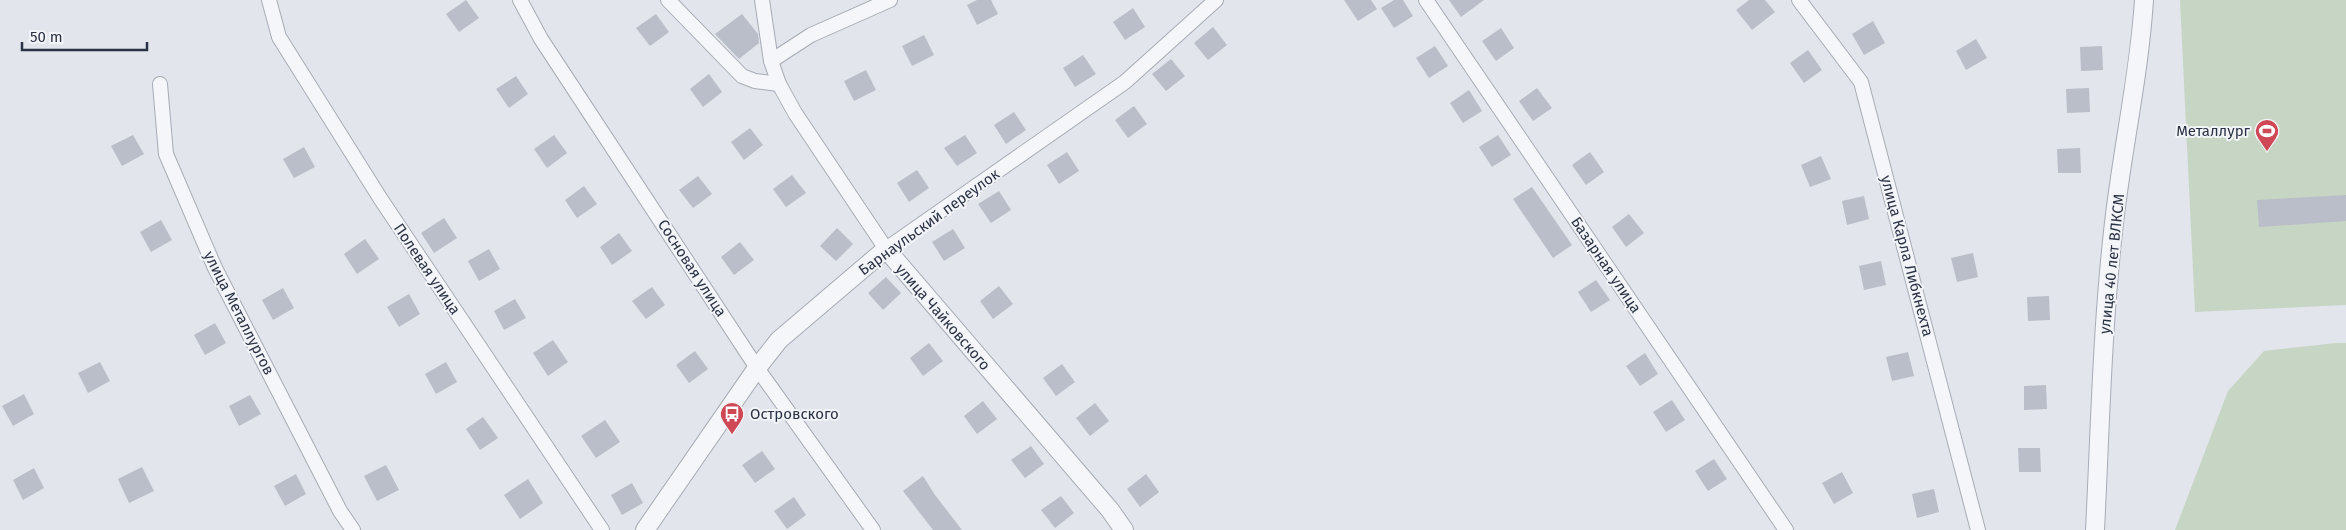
<svg xmlns="http://www.w3.org/2000/svg" width="2346" height="530" viewBox="0 0 2346 530" font-family="'Fira Sans',sans-serif">
<rect width="100%" height="100%" fill="#e2e5eb"/>
<!-- green -->
<g fill="#c7d5c4">
<polygon points="2180,0 2346,0 2346,305 2195,312"/>
<polygon points="2336,343 2346,343 2346,530 2175,530 2228,391 2264,351"/>
</g>
<!-- building -->
<g fill="#babec8">
<polygon points="466,0 479,18 459,32 446,14"/>
<polygon points="977,0 991,0 998,14 977,25 967,5"/>
<polygon points="1344,0 1371,0 1377,9 1358,21"/>
<polygon points="1394,0 1403,0 1413,16 1394,28 1381,8"/>
<polygon points="1449,0 1484,0 1461,17"/>
<polygon points="1749,0 1765,0 1775,12 1752,30 1736,10"/>
<polygon points="1133,8 1145,27 1125,40 1113,22"/>
<polygon points="656,14 669,32 650,46 636,28"/>
<polygon points="742,14 758,34 759,43 739,59 715,34"/>
<polygon points="1873,21 1885,43 1864,55 1852,34"/>
<polygon points="1213,27 1227,45 1208,60 1194,43"/>
<polygon points="1501,28 1514,48 1496,61 1482,41"/>
<polygon points="924,35 934,55 912,66 902,46"/>
<polygon points="1976,39 1987,58 1966,70 1956,51"/>
<polygon points="1435,46 1448,66 1429,78 1416,58"/>
<polygon points="2102,46 2103,70 2081,71 2080,47"/>
<polygon points="1808,50 1822,70 1804,83 1790,63"/>
<polygon points="1083,55 1096,74 1075,87 1063,68"/>
<polygon points="1171,59 1185,76 1166,91 1152,74"/>
<polygon points="866,70 876,90 854,101 844,81"/>
<polygon points="709,74 722,92 703,107 690,89"/>
<polygon points="516,76 528,94 509,108 496,89"/>
<polygon points="1537,88 1552,108 1533,121 1519,101"/>
<polygon points="2089,88 2090,112 2067,113 2066,89"/>
<polygon points="1469,90 1482,111 1463,123 1450,103"/>
<polygon points="1134,106 1147,124 1128,138 1115,120"/>
<polygon points="1014,112 1026,130 1006,144 994,125"/>
<polygon points="750,128 763,145 744,160 731,142"/>
<polygon points="133,135 144,154 122,166 111,146"/>
<polygon points="554,135 567,153 547,168 534,149"/>
<polygon points="965,135 977,153 957,166 944,148"/>
<polygon points="1498,135 1511,155 1492,167 1479,147"/>
<polygon points="304,147 315,167 294,178 283,159"/>
<polygon points="2080,148 2081,173 2058,173 2057,149"/>
<polygon points="1067,152 1079,171 1059,184 1047,165"/>
<polygon points="1590,152 1604,172 1586,185 1572,165"/>
<polygon points="1821,156 1831,179 1810,187 1801,165"/>
<polygon points="917,170 929,188 909,202 897,183"/>
<polygon points="792,175 806,193 786,207 773,189"/>
<polygon points="698,176 712,194 693,208 679,190"/>
<polygon points="584,186 597,204 577,218 565,200"/>
<polygon points="1532,187 1572,245 1553,258 1513,199"/>
<polygon points="999,191 1011,210 991,223 978,204"/>
<polygon points="2346,195 2346,221 2259,227 2257,200"/>
<polygon points="1864,196 1869,219 1847,225 1842,201"/>
<polygon points="1629,214 1644,233 1626,247 1612,227"/>
<polygon points="444,218 457,238 434,253 421,233"/>
<polygon points="161,220 172,240 151,252 140,232"/>
<polygon points="837,228 853,244 836,261 820,246"/>
<polygon points="953,229 965,248 944,261 932,242"/>
<polygon points="619,233 632,251 612,265 600,247"/>
<polygon points="365,239 379,259 357,274 344,254"/>
<polygon points="740,242 754,260 734,275 721,257"/>
<polygon points="489,249 500,269 479,281 468,261"/>
<polygon points="1973,253 1978,277 1957,282 1951,258"/>
<polygon points="1881,261 1886,285 1864,290 1859,266"/>
<polygon points="886,277 901,293 883,310 868,293"/>
<polygon points="1596,280 1610,300 1591,312 1578,292"/>
<polygon points="999,286 1013,304 993,319 980,301"/>
<polygon points="652,287 665,305 646,319 632,301"/>
<polygon points="283,288 294,308 273,320 262,300"/>
<polygon points="409,294 420,314 399,327 387,307"/>
<polygon points="2049,296 2050,320 2028,321 2027,297"/>
<polygon points="515,299 526,318 504,330 494,311"/>
<polygon points="215,323 226,343 205,355 194,335"/>
<polygon points="553,340 568,362 548,376 533,353"/>
<polygon points="929,343 943,361 923,376 910,358"/>
<polygon points="695,351 708,369 689,383 676,365"/>
<polygon points="1908,352 1914,376 1892,381 1886,357"/>
<polygon points="1645,353 1658,374 1640,386 1626,366"/>
<polygon points="100,362 110,381 88,393 78,373"/>
<polygon points="446,362 457,382 436,394 425,374"/>
<polygon points="1062,364 1075,382 1056,396 1043,378"/>
<polygon points="2046,385 2047,409 2024,410 2024,386"/>
<polygon points="24,394 34,414 13,426 2,406"/>
<polygon points="250,395 261,414 239,426 229,406"/>
<polygon points="1672,400 1685,420 1666,432 1653,412"/>
<polygon points="983,401 997,419 977,434 964,416"/>
<polygon points="1095,403 1109,421 1090,436 1076,418"/>
<polygon points="483,417 498,438 480,450 466,429"/>
<polygon points="605,420 620,442 596,458 581,436"/>
<polygon points="1031,446 1044,464 1025,478 1011,460"/>
<polygon points="2018,448 2040,448 2041,472 2019,472"/>
<polygon points="762,451 775,469 755,483 742,465"/>
<polygon points="1714,459 1727,479 1708,491 1695,471"/>
<polygon points="386,465 399,490 377,501 364,476"/>
<polygon points="142,467 154,491 129,503 118,479"/>
<polygon points="34,468 44,488 23,500 13,480"/>
<polygon points="1842,472 1853,493 1834,504 1822,483"/>
<polygon points="296,474 306,494 285,506 274,486"/>
<polygon points="1146,474 1159,492 1140,507 1127,489"/>
<polygon points="923,476 935,495 962,530 933,530 903,491"/>
<polygon points="528,479 543,503 520,519 504,495"/>
<polygon points="632,483 643,503 622,515 611,495"/>
<polygon points="1934,489 1939,512 1917,518 1912,494"/>
<polygon points="1061,496 1074,513 1055,528 1041,510"/>
<polygon points="794,497 806,515 787,529 774,511"/>
</g>
<g fill="none" stroke-linecap="round" stroke-linejoin="round">
<!-- minor casing -->
<g stroke="#a7acb5" stroke-width="16">
<g id="minor">
<polyline points="269,0 279,37 380,198 602,530"/>
<polyline points="520,0 541,39 757,368 873,530"/>
<polyline points="668,0 742,76 755,81 779,84"/>
<polyline points="762,0 771,61 779,84 795,113 886,249 1125,82 1216,0"/>
<polyline points="1426,0 1786,530"/>
<polyline points="1799,0 1861,82 1978,530"/>
<polyline points="771,61 811,35 890,0"/>
<polyline points="160,84 166,154 215,268 340,511 353,530"/>
</g>
</g>
<!-- tertiary casing -->
<g stroke="#a7acb5" stroke-width="20">
<g id="tertiary">
<polyline points="645,530 757,368 779,340 886,249 1110,510 1124,530"/>
<path d="M2095,530c5,-99 7,-199 18,-298 8,-78 26,-154 31,-232"/>
</g>
</g>
<!-- minor -->
<use href="#minor" stroke="#f5f6f9" stroke-width="14"/>
<!-- tertiary -->
<use href="#tertiary" stroke="#f5f6f9" stroke-width="18"/>
</g>
<!-- icons -->
<defs>
<g id="stadium-pin" transform="scale(1.25)"><path d="M0 17L-7.5 6A9.5 9.5 0 1 1 7.5 6Z" fill="#cf4856" stroke="#f2f4f8"/><path d="M0-5a6.5 5 0 1 0 0 10a6.5 5 0 1 0 0-10ZM-3.5-1.8h7v3.6h-7Z" fill="#fff"/></g>
<g id="bus-pin" transform="scale(1.25)"><path d="M0 17L-7.5 6A9.5 9.5 0 1 1 7.5 6Z" fill="#cf4856" stroke="#f2f4f8"/><path d="M-5-6H5V4H4V6H2V4H-2V6H-4V4H-5ZM-3.5-4V0h7V-4ZM-3.5 1.2v1.5H-2V1.2ZM2 1.2v1.5H3.5V1.2Z" fill="#fff"/></g>
</defs>
<g fill-rule="evenodd">
<use href="#stadium-pin" x="2267" y="131"/>
<use href="#bus-pin" x="732" y="414"/>
</g>
<g text-anchor="middle" stroke-width="4" stroke-linejoin="round" paint-order="stroke">
<!-- poi labels -->
<g font-size="15" fill="#2a3243" stroke="#f2f4f8" text-anchor="end">
<text x="2250" y="136">Металлург</text>
<text x="750" y="419" text-anchor="start">Островского</text>
</g>
<!-- street labels -->
<g font-size="15" fill="#2a3243" stroke="#f2f4f8">
<text transform="translate(929 222) rotate(-36)" y="5">Барнаульский переулок</text>
<text transform="translate(1907 256) rotate(75)" y="5">улица Карла Либкнехта</text>
<text transform="translate(2112 264) rotate(-84)" y="5">улица 40 лет ВЛКСМ</text>
<text transform="translate(1606 265) rotate(56)" y="5">Базарная улица</text>
<text transform="translate(692 268) rotate(57)" y="5">Сосновая улица</text>
<text transform="translate(427 269) rotate(56)" y="5">Полевая улица</text>
<text transform="translate(239 313) rotate(63)" y="5">улица Металлургов</text>
<text transform="translate(943 317) rotate(49)" y="5">улица Чайковского</text>
</g>
</g>
<!-- scale -->
<path d="M22 42v8h125v-8" fill="none" stroke="#2a3243" stroke-width="2.5"/>
<text x="30" y="42" font-size="15" fill="#2a3243" stroke="#f2f4f8" stroke-width="4" paint-order="stroke">50 m</text>
</svg>
